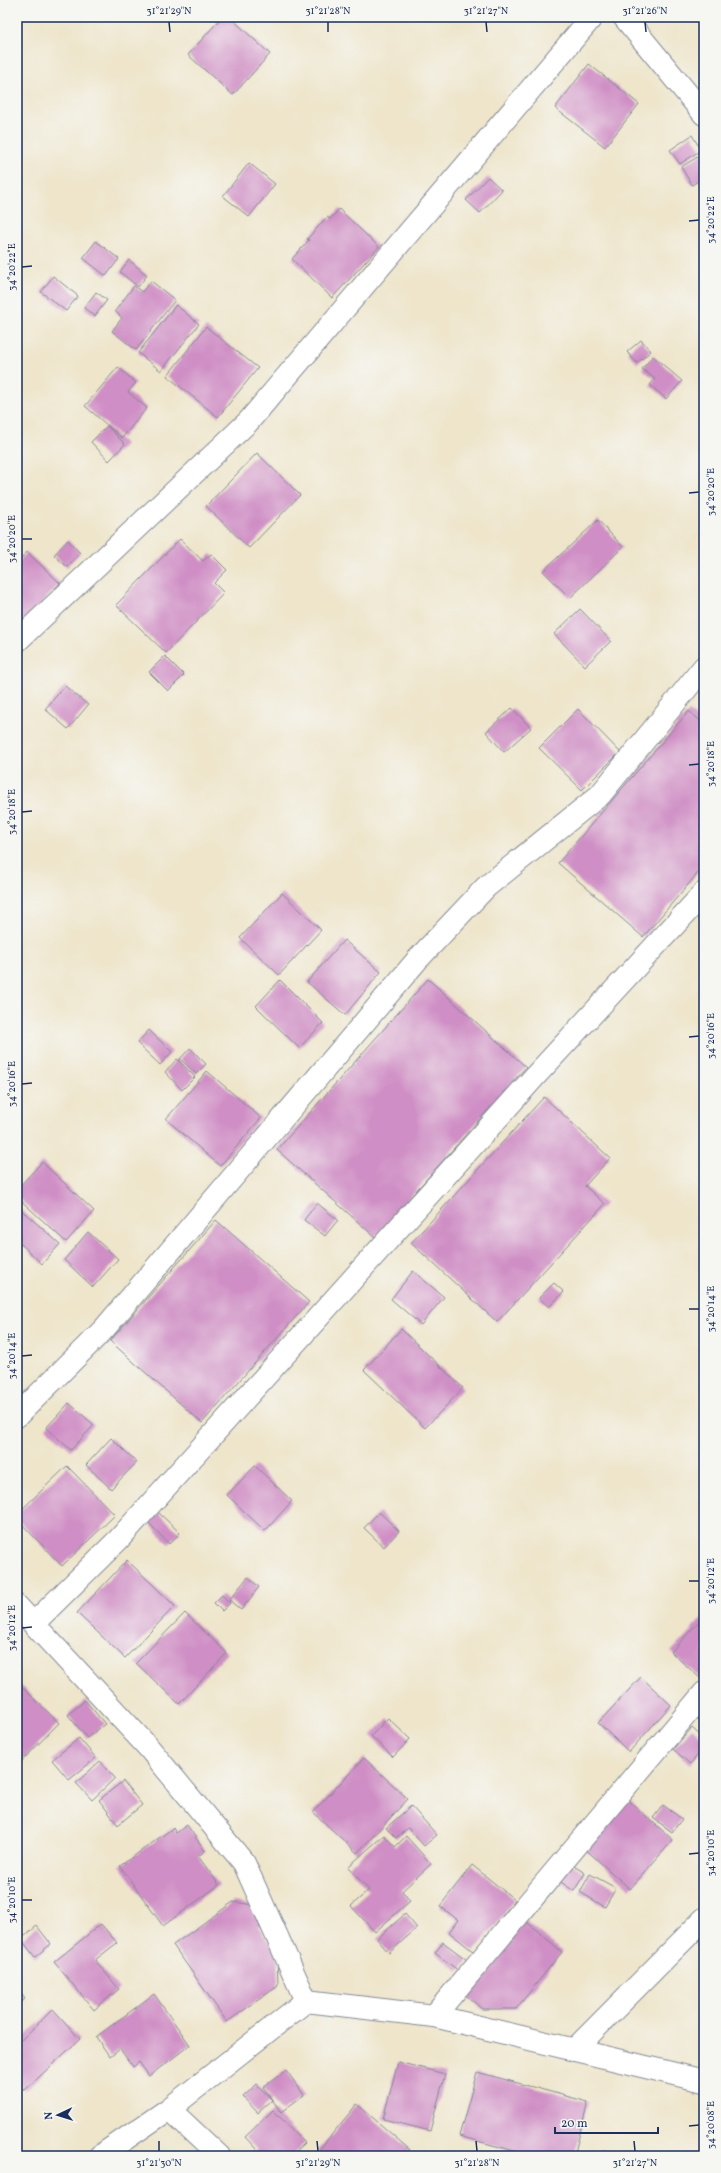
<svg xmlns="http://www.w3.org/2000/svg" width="721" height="2173" viewBox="0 0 721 2173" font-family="Vollkorn,serif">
<rect width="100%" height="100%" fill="#f6f6f2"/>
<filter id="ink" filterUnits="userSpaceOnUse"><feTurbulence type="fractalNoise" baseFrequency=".025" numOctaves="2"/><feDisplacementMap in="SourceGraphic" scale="8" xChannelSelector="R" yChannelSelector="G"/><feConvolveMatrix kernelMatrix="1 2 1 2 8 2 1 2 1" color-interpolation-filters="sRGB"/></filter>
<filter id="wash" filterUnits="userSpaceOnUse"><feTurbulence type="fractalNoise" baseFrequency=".012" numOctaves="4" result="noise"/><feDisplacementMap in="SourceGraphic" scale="16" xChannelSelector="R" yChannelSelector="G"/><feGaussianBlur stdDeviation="0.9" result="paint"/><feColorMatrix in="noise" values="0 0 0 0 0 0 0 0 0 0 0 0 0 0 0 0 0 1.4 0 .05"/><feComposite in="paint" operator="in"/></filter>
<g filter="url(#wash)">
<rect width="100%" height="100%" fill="#eee5cb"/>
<g id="blocks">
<!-- building -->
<g fill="#cf8ec5">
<polygon points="222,17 230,17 270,54 233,95 188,55"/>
<polygon points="589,64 639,104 605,147 555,108"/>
<polygon points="692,135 701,150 680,164 670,150"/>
<polygon points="704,153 704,177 692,185 681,167"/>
<polygon points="249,163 275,184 249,217 223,196"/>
<polygon points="488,177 502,190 480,213 466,200"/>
<polygon points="339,209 379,247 332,298 292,259 309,240 307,239 327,217 330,219"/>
<polygon points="96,241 119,259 106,276 83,258"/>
<polygon points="129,260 147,275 138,287 120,272"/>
<polygon points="53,276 78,296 66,311 41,292"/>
<polygon points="151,281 175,300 136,350 112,331 122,318 115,311 134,286 142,292"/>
<polygon points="96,292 107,300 95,316 84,308"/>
<polygon points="176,305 199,324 161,371 138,353"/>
<polygon points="206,327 258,368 218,417 167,376"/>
<polygon points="641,340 651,351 637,363 627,352"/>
<polygon points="653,356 682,381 666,399 650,385 655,379 642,369"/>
<polygon points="118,367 136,383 128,392 147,408 122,438 85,406"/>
<polygon points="107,426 125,444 109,461 91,442"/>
<polygon points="257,453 300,495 249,548 206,506"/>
<polygon points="598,520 623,547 570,598 543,571"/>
<polygon points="180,539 203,561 211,554 227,570 214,583 224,593 166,653 116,605"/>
<polygon points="68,540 80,553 67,567 54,555"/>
<polygon points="27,552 60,583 17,631 17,563"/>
<polygon points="580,609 611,641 585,666 554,634"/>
<polygon points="165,656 184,675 168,691 149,672"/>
<polygon points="65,686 88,705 68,729 45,709"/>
<polygon points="512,708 531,728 504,752 486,732"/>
<polygon points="578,709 620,752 582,790 539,748"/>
<polygon points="689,711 704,724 704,866 643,937 558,863"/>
<polygon points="282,893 321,930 279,975 240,938"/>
<polygon points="344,940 381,972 345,1015 307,982"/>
<polygon points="428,979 526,1067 375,1237 277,1150"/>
<polygon points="280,980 323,1023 299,1048 256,1006"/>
<polygon points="149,1030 172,1052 160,1065 137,1043"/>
<polygon points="190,1048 206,1064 196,1074 180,1059"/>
<polygon points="177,1059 195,1077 182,1090 165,1072"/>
<polygon points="207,1071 261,1118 220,1166 166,1119"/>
<polygon points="544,1097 610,1158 585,1186 605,1204 497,1322 411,1243"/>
<polygon points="42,1162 94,1211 66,1242 17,1197 17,1189"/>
<polygon points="317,1203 338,1220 325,1236 304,1220"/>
<polygon points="17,1206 60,1244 42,1264 21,1244 17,1249"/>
<polygon points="216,1220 309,1302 202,1423 110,1341"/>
<polygon points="88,1232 118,1259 93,1287 64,1260"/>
<polygon points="413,1271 444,1297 421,1325 391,1299"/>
<polygon points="554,1283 564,1292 549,1307 539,1298"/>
<polygon points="401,1329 463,1388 425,1428 364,1370"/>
<polygon points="69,1403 94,1425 71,1450 46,1428"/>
<polygon points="111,1438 137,1462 111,1489 86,1465"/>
<polygon points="67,1466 115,1515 62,1566 17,1519 17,1514"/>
<polygon points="255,1466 292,1501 265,1531 227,1495"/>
<polygon points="158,1512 180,1533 169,1544 148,1522"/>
<polygon points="379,1512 399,1531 384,1547 364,1528"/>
<polygon points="127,1560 175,1606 125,1658 77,1613"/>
<polygon points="248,1577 259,1587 241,1610 229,1600"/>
<polygon points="222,1595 230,1603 222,1611 214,1603"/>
<polygon points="185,1613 227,1653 179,1704 136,1663"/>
<polygon points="704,1616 704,1673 700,1678 671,1652"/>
<polygon points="641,1677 671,1705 629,1752 598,1723"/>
<polygon points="20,1685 59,1723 17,1766 17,1688"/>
<polygon points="85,1700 105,1724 87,1738 68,1715"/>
<polygon points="388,1718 410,1739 393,1757 371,1736"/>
<polygon points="692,1728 704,1739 704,1748 690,1764 673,1749"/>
<polygon points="79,1738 96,1758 69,1780 52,1760"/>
<polygon points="364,1758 408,1799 357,1853 313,1812"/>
<polygon points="100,1761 115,1778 92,1800 76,1783"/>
<polygon points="123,1781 142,1805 118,1825 99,1800"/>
<polygon points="627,1799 673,1840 630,1889 584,1848"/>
<polygon points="663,1805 682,1819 672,1832 653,1818"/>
<polygon points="411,1806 437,1835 424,1846 408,1828 396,1838 386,1828"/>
<polygon points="187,1825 205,1851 198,1856 219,1885 163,1926 120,1866 173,1828 176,1833"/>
<polygon points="384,1835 395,1847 406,1836 431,1864 402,1891 410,1901 375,1932 351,1906 369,1890 348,1867"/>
<polygon points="569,1863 585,1873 574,1891 558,1880"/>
<polygon points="472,1865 515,1900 474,1952 449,1932 458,1920 440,1906"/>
<polygon points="590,1874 616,1888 605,1907 580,1892"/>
<polygon points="233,1902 254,1905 266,1921 259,1926 277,1952 278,1986 227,2022 173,1945"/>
<polygon points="405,1914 417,1928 389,1953 377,1939"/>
<polygon points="521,1917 562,1952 516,2009 482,2009 461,1991"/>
<polygon points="101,1924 117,1943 95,1960 119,1989 94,2010 54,1962"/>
<polygon points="37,1926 51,1944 35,1957 21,1939"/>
<polygon points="443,1942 467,1960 459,1971 435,1953"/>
<polygon points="17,1988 25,1999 17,2005"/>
<polygon points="154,1994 190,2045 149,2076 139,2062 133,2067 120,2049 110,2057 96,2037"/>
<polygon points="53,2009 80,2039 25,2090 17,2082 17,2044"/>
<polygon points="398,2062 445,2074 430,2131 383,2119"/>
<polygon points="286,2070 304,2095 281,2112 263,2087"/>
<polygon points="477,2072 588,2102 574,2156 533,2156 459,2136"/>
<polygon points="257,2084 272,2100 258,2113 243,2097"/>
<polygon points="357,2104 410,2150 405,2156 324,2156 318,2151"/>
<polygon points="273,2110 305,2143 291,2156 250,2156 257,2150 245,2137"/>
<polygon points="604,2150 610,2156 597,2156"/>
</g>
</g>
</g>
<g filter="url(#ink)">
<use href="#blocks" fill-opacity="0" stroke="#848a94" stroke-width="1"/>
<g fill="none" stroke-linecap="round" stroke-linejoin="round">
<!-- minor casing -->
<g stroke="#848a94" stroke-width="24">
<g id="minor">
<polyline points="624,17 704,114"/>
<polyline points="17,641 248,422 592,17"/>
<polyline points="17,1416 104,1329 418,959 486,887 600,795 704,667"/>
<polyline points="17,1606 148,1747 244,1863 306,2001"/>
<polyline points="34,1623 119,1539 537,1074 704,893"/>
<polyline points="434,2016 704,1693"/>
<polyline points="574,2050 704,1919"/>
<polyline points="169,2109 219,2156"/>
<polyline points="100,2156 169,2109 306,2001 434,2016 704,2081"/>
</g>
</g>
<!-- minor -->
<use href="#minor" stroke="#fff" stroke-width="22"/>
</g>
</g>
<!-- ticks -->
<path fill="none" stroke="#1b2f5e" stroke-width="1.5" d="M169,22l1,10M328,22v10M486,22l1,10M645,22l1,10M689,221l10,-1M22,267l10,-1M689,493l10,-1M22,539h10M689,765l10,-1M22,812l10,-1M689,1037l10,-1M22,1084l10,-1M689,1309h10M22,1356l10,-1M689,1581h10M22,1628l10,-1M689,1854l10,-1M22,1900h10M689,2126l10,-1M159,2141v10M317,2141l1,10M476,2141l1,10M634,2141l1,10"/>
<!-- margin -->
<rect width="721" height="2173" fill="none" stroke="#f6f6f2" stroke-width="44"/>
<!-- north arrow -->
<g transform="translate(58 2115) rotate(266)" stroke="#f6f6f2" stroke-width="3" paint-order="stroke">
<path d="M0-3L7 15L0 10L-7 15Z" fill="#1b2f5e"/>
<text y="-6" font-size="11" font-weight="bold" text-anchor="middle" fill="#1b2f5e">N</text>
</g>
<!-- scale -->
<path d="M555 2127v6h103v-6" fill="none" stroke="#1b2f5e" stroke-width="2"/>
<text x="561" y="2127" font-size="12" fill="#1b2f5e" stroke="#f6f6f2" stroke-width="3" paint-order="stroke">20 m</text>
<rect x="22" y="22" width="677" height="2129" fill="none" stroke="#1b2f5e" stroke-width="1.5"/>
<g font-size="10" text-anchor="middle" fill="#1b2f5e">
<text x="169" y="14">31°21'29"N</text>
<text x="328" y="14">31°21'28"N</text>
<text x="486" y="14">31°21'27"N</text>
<text x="645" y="14">31°21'26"N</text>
<text transform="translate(710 220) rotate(-90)" y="4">34°20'22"E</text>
<text transform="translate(11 267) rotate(-90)" y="4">34°20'22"E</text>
<text transform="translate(710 492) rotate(-90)" y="4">34°20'20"E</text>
<text transform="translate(11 539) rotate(-90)" y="4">34°20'20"E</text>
<text transform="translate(710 764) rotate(-90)" y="4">34°20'18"E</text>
<text transform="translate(11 812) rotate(-90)" y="4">34°20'18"E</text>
<text transform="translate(710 1036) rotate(-90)" y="4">34°20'16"E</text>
<text transform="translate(11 1084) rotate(-90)" y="4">34°20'16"E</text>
<text transform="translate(710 1309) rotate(-90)" y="4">34°20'14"E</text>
<text transform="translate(11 1356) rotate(-90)" y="4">34°20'14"E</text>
<text transform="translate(710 1581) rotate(-90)" y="4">34°20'12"E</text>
<text transform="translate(11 1628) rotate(-90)" y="4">34°20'12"E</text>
<text transform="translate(710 1853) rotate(-90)" y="4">34°20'10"E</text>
<text transform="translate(11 1900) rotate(-90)" y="4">34°20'10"E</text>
<text transform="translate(710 2125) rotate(-90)" y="4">34°20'08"E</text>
<text x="159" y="2166">31°21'30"N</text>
<text x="318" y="2166">31°21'29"N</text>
<text x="477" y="2166">31°21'28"N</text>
<text x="635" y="2166">31°21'27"N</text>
</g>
</svg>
